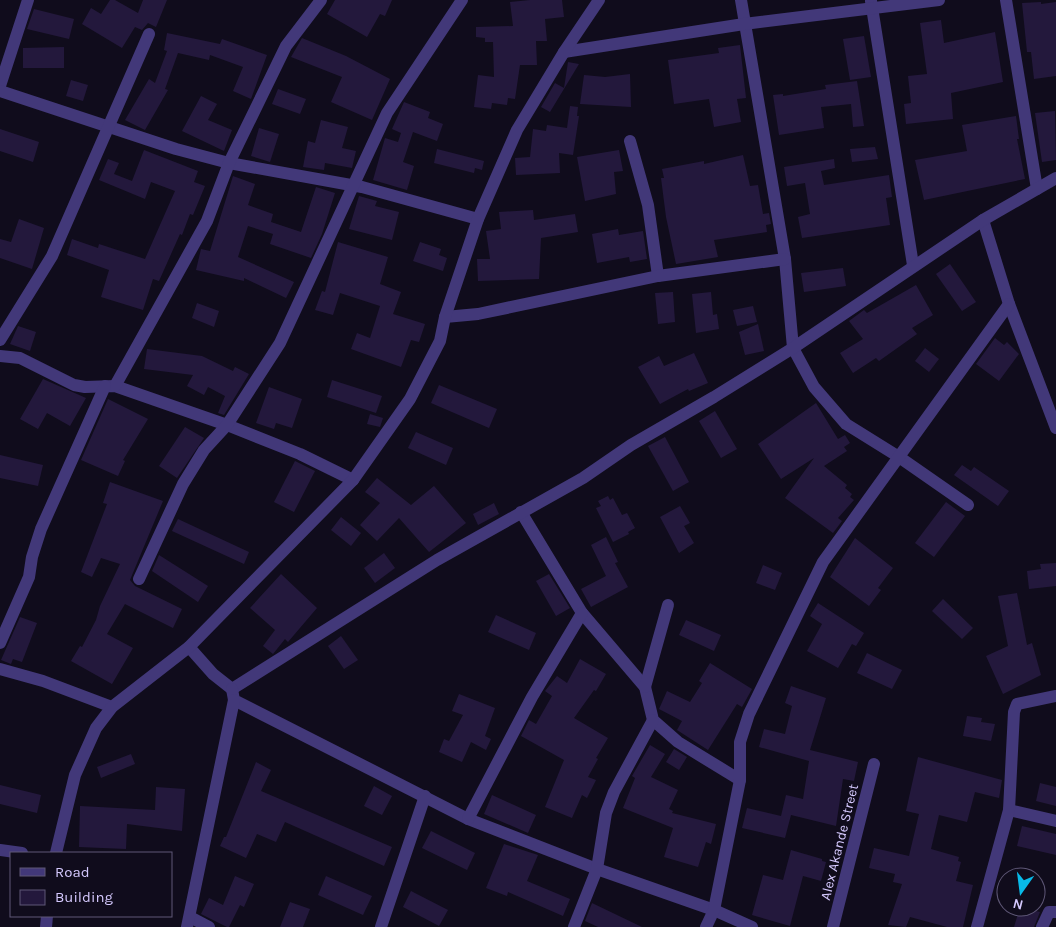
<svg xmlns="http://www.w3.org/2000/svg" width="1056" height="927" viewBox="0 0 1056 927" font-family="Karla,sans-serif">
<rect width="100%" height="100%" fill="#100c1c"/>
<!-- building -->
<g fill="#23183c">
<polygon points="110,0 115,0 138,13 143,0 167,0 156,27 148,23 142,30 135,27 122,48 82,24 91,8 101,14"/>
<polygon points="335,0 392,0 385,16 380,14 367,37 327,14"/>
<polygon points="530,0 562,0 564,17 545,19 547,41 536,41 537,65 520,65 515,99 508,98 507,105 492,103 491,109 474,107 478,75 494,77 493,42 485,42 485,38 476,37 476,27 513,26 510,2"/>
<polygon points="1041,2 1041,4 1056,2 1056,76 1034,79 1031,52 1027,52 1022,3"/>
<polygon points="34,9 74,19 69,39 27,29"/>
<polygon points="941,20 944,43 995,32 1003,82 951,93 953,119 906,124 904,104 911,103 908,76 927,74 920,23"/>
<polygon points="167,33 220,44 222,39 267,55 251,99 233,91 243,67 210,55 209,60 178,53 165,89 168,90 145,130 125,120 149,79 155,83 167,51 164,50"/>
<polygon points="864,36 871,77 850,80 843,39"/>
<polygon points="302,38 346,56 390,79 372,120 331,102 342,77 291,57"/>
<polygon points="740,45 746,98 737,99 741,122 714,127 709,99 674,104 668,60 719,53 718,48"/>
<polygon points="64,47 64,68 23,68 23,48"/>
<polygon points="568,62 579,64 550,112 541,107 555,83 564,88"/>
<polygon points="630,74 631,107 580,104 584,75 605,77"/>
<polygon points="71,80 88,85 83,101 66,96"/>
<polygon points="857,81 864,126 853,127 851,104 821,107 824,128 779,135 773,95 783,94 783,96 826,89 825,85"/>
<polygon points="278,89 306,99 300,114 272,104"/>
<polygon points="201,96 217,104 208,120 232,130 224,151 182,131"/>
<polygon points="404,102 430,112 428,118 443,124 437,141 413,132 403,162 414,166 407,190 373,180 385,138 398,142 401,133 392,129"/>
<polygon points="570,106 578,107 577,116 579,116 573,155 559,153 560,173 516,175 515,158 530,157 533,129 546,131 547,125 567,128"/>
<polygon points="1055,111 1056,160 1042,162 1035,113"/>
<polygon points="1016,116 1019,139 1017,139 1025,179 924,200 915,160 967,151 962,125"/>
<polygon points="321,120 348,127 342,148 356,151 352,168 325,163 324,170 303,167 308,141 315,143"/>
<polygon points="259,128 279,134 270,162 251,156"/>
<polygon points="0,129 39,142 33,162 0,151"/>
<polygon points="875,147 878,159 852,162 850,149"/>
<polygon points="437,149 484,161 482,170 475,168 474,173 434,163"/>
<polygon points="144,150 198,171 194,182 205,186 193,215 190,214 182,235 180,234 159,281 153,279 143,310 101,297 109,270 67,255 72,239 98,248 99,244 145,259 175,191 151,182 145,199 99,180 108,159 119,163 114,174 132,181"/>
<polygon points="619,150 623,171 614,172 616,194 585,201 577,157"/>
<polygon points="743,155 750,186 758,185 763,214 769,213 771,224 766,225 767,232 714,240 718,257 676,264 666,217 661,178 664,178 662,169 704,161 704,164"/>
<polygon points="834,159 835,168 821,171 824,185 889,175 892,197 886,198 890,225 802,238 798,217 810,214 805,183 787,186 784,167"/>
<polygon points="233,176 255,184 248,205 273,214 271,222 301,232 316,187 335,193 322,234 311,258 270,244 273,234 248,226 238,257 294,282 286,298 244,278 244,281 196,270 201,249 210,251"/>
<polygon points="359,196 377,201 375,206 399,212 392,240 349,229"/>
<polygon points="533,210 534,220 575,214 578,232 541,238 539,279 478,281 477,259 490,259 486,231 501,229 499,212"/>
<polygon points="19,219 44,228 32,269 0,258 0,239 11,242"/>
<polygon points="618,229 619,235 643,231 647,259 630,262 629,257 597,263 592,234"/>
<polygon points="338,242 388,257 380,284 401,292 393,314 425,324 419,342 411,340 401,367 351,349 357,333 370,338 380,306 340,293 333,315 315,310 322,291 325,292"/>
<polygon points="420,242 441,249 439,255 447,258 443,271 413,261"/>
<polygon points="950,264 976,302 962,311 936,274"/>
<polygon points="843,268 846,286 804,292 801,273"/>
<polygon points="916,285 933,315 912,328 917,334 879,361 876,358 853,373 840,353 863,339 849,321 864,310 867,313"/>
<polygon points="673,292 675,322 658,324 655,293"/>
<polygon points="711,292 713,315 717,314 719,329 696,333 692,294"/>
<polygon points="197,303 219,311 214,327 192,318"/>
<polygon points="753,306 757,322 737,326 733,310"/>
<polygon points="758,324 764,351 745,355 739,332"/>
<polygon points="18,326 36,332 30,351 10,344"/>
<polygon points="995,338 1004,345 1007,342 1019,354 999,381 976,364"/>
<polygon points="925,348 939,359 929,372 915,361"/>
<polygon points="147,349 202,356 233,371 235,367 249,374 224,415 218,413 225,396 208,387 204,395 187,386 193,375 144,369"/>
<polygon points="694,353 708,383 689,391 688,389 660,404 638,367 659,356 664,366"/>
<polygon points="43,379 86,398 70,426 47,413 38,429 20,419"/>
<polygon points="332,380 382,396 376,413 327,397"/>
<polygon points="439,385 497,409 489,428 431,403"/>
<polygon points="269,387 302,399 292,428 276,423 274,429 256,423"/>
<polygon points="108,399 148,419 123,460 125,461 118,476 81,460"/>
<polygon points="816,403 838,439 845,435 850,443 844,447 847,451 824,466 847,485 845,488 852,494 850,497 854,500 838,518 842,521 833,533 785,498 814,458 781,479 758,444"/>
<polygon points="715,411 737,449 721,458 699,421"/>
<polygon points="370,414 383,418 380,427 367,424"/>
<polygon points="185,427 204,438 177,478 159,466"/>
<polygon points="416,432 453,448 446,465 408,448"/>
<polygon points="665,437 689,482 673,491 648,446"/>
<polygon points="0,455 43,465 38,486 0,478"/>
<polygon points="295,461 315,471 294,512 274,502"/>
<polygon points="962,465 971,471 974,467 1009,491 998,506 954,475"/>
<polygon points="377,478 411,505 434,486 466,523 429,552 399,518 377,541 360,525 380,503 365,492"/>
<polygon points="110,482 163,501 130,580 135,586 182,609 173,628 125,604 107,634 133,648 112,684 71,661 80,646 82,647 96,620 100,606 120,564 101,558 92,577 81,572 107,504 103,503"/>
<polygon points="608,496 610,500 613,498 622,515 627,513 635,528 628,532 629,534 613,542 596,508 601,506 598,501"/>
<polygon points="946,502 965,516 934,557 915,543"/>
<polygon points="494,503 499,514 478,525 473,514"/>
<polygon points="680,506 690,523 684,526 694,543 679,553 660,517"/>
<polygon points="341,517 361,533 351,546 331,530"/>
<polygon points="178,519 249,552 244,564 172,531"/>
<polygon points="606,537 618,562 615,563 628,587 591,607 581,589 606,576 591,545"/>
<polygon points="855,538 893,568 878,588 881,590 869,606 830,577"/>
<polygon points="384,553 395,568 375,583 364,568"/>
<polygon points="159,555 208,586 198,602 152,571"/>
<polygon points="1056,563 1056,586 1029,589 1027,571 1041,569 1040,564"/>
<polygon points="763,565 782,573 775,590 756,583"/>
<polygon points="281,574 317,608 288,642 285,639 273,654 263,646 275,630 250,608"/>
<polygon points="549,574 570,608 556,616 536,581"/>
<polygon points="1017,593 1027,645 1032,643 1041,675 1003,694 986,656 1008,646 998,596"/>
<polygon points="943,599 973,628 962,639 932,611"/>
<polygon points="818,603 864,633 856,646 852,644 838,668 807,651 822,624 810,616"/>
<polygon points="496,615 536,633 529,650 488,632"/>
<polygon points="20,617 37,623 22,662 13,659 11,664 1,660"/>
<polygon points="686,620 721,635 714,651 679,635"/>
<polygon points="341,636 358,660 344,669 328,646"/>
<polygon points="867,653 902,670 892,689 857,673"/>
<polygon points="580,659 606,674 596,691 594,690 574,718 608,738 596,758 598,759 588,777 596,780 587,798 582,795 572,818 545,807 564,760 521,736 529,720 536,724 552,696 545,691 557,676 567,683"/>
<polygon points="710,663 752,689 742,707 737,704 708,750 677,730 682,721 659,709 667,691 690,702 702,683 699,681"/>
<polygon points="791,686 826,698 810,750 858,762 854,781 843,779 836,826 791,815 785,838 742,828 747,808 781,816 786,795 803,799 809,761 759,747 764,729 785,734 792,706 785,703"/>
<polygon points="459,694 495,708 485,736 491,739 486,750 471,742 462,762 439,752 444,739 449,741 463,715 452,711"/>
<polygon points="967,716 982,718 981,722 995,724 991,741 963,736"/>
<polygon points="650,745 665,754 651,777 678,790 669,809 673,811 672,813 716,824 711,844 706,842 698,867 664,857 673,828 623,808 635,778 632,776"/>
<polygon points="674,749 687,757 679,770 666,762"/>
<polygon points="131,754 135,764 101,778 97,767"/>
<polygon points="918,757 1002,780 999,798 975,792 967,822 939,815 931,849 959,857 958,861 961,862 956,881 973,885 963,927 947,927 910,917 906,927 888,925 902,884 893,882 895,874 869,868 874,848 909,856 919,814 906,811"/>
<polygon points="256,762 271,770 261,791 392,847 384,866 285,822 276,842 257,834 246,858 220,846 224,837 226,837"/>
<polygon points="1040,783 1056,787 1056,806 1036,801"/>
<polygon points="0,785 41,795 37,813 0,804"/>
<polygon points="374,786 392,796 382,815 364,806"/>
<polygon points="156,787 185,789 182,831 127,824 126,849 79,847 80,806 155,810"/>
<polygon points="492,795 536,815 528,833 484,814"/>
<polygon points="1022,826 1056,834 1056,855 1017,846"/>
<polygon points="431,831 475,853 467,870 422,848"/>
<polygon points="504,844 538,855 527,881 570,899 563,916 508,892 507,896 486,888"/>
<polygon points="791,850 822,859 822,861 826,862 821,881 803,876 790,926 752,915 763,875 783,880"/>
<polygon points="235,876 254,884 244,907 240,905 229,927 227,927 201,914 209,898 223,905"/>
<polygon points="326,876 372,896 363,915 318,895"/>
<polygon points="411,891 448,910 439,926 403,907"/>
<polygon points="290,902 310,909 303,927 280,927"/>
<polygon points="592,903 642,927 598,927 585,921"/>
<polygon points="1020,907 1040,912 1034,927 1014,927"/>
</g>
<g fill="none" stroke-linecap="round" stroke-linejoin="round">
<!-- minor -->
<g stroke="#423879" stroke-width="12">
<polyline points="741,0 785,259 793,348 814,387 846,424 899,457 968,505"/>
<polyline points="1006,0 1037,189"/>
<polyline points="871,1 913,265"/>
<polyline points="564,52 744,24 939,0"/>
<polyline points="0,86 28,0"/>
<polyline points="0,91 176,149 229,163 362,187 478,219"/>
<polyline points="630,141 648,205 658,276"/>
<polyline points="983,220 1009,304 1056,428"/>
<polyline points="445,317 478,314 658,276 785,259"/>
<polyline points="0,340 52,256 149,34"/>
<polyline points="0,356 20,358 74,385 85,387 115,386 227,425 300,454 353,480"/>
<polyline points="115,386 207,221 229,163 286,46 321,0"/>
<polyline points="521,512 582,613 645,687 653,720 678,742 740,780"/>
<polyline points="139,579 183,484 204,450 227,425 280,343 387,113 462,0"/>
<polyline points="0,643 29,577 32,557 41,529 105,386"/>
<polyline points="189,647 213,674 232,689 437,560 583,478 631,445 714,397 793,348 983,220 1056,178"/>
<polyline points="0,669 43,681 112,707"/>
<polyline points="645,687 668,605"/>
<polyline points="232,689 234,700 468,819 597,869 714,910 752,927"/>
<polyline points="1009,810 1056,821"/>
<polyline points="468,819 532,697 582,613"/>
<polyline points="0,850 22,853"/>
<polyline points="56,853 75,775 96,728 112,707 189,647 353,480 410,399 440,341 445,317 478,219 517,130 564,52 599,0"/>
<polyline points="190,917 209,927"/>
<polyline points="46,927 47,916"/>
<polyline points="187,927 234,700"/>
<polyline points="381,927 425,796"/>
<polyline points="574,927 597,869 606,813 614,792 653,720"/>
<polyline points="706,927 714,910 740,780 740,742 749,714 823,562 1009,304"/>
<polyline points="833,927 874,764"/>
<polyline points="977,927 1009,810 1014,712 1017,704 1056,696"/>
<polyline points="1042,927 1049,912 1056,912"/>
</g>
</g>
<g text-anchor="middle" stroke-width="4" stroke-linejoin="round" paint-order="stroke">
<!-- street labels -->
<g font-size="14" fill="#d4c8fd" stroke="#100c1c">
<text transform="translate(839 842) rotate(-76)" y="5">Alex Akande Street</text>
</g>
</g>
<!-- legend -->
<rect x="10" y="852" width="162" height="65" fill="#100c1c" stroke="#5e5776"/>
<rect x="20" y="868" width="25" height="8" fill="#423879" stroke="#5e5776"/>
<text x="55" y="877" font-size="15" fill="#d4c8fd">Road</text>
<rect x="20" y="890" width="25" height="15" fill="#23183c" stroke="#5e5776"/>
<text x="55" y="902" font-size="15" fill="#d4c8fd">Building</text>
<!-- north arrow -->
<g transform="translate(1021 892) rotate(194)"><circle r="24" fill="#100c1c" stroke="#5e5776"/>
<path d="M0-4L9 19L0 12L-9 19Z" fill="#08bae9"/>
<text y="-8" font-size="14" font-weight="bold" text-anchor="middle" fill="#d4c8fd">N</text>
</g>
</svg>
